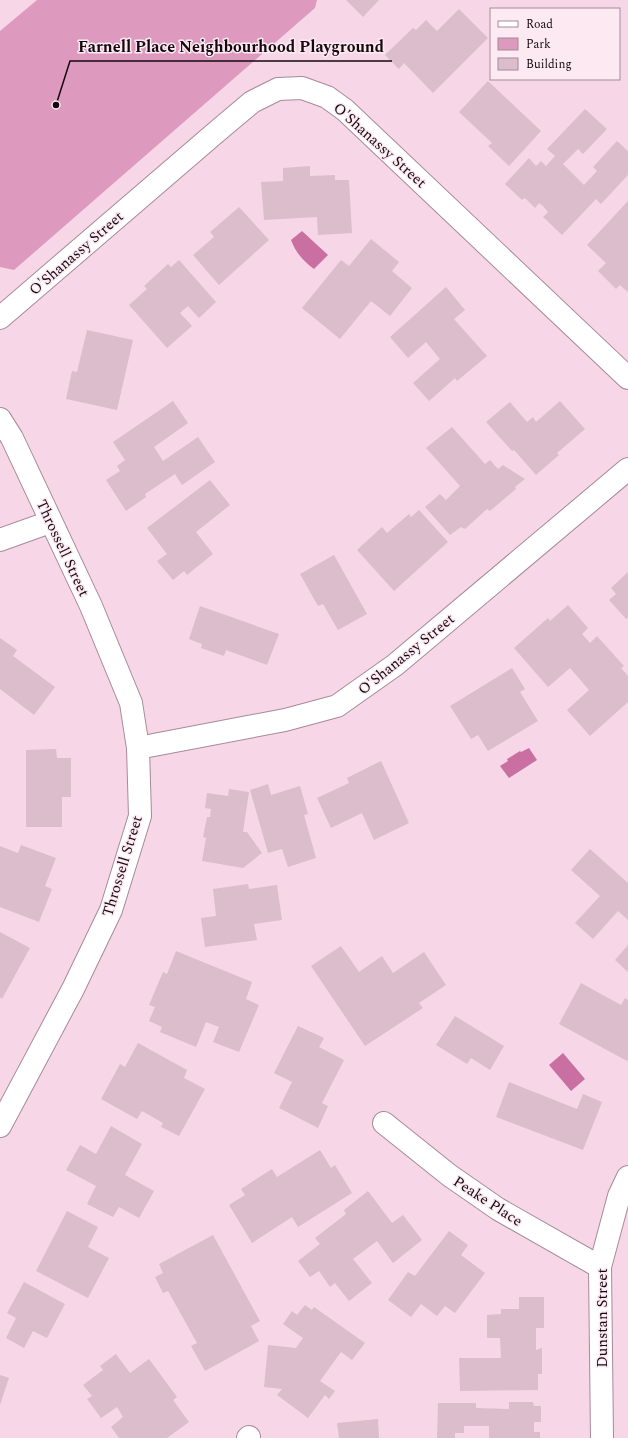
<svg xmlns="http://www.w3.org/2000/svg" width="628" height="1438" viewBox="0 0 628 1438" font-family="Spectral,serif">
<rect width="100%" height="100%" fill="#f7d7e7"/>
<!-- green -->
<polygon fill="#de99be" points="37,0 317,0 315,8 14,270 0,267 0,31"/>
<!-- water -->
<g fill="#c96fa1">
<path d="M302,231l26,24 -14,14c-11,-8 -18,-16 -23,-29z"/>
<polygon points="529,748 537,760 509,778 500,766 508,761 507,759 520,751 521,752"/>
<polygon points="563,1053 585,1079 571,1091 549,1065"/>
</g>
<!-- building -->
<g fill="#dcbdcc">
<polygon points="346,0 379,0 363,17"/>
<polygon points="459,9 488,38 433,93 404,63 399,69 385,55 413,28 416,30 426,20 437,31"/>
<polygon points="488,81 541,131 509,166 488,146 492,143 459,112"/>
<polygon points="585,109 607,129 583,154 578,149 563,164 584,185 597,171 593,167 617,141 628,151 628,175 601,204 596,199 562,235 543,217 548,212 544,207 539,203 535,208 525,198 522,200 505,184 529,158 536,166 541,161 546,166 555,156 547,149"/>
<polygon points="310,166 310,176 335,175 335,180 349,180 352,233 318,235 317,217 264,220 261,182 283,181 283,168"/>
<polygon points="628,201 628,292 620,285 616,289 598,271 606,263 587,245"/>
<polygon points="239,207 269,240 219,285 193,255 214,237 210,232"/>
<polygon points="371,239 399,262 392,271 412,288 390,316 371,301 340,339 302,308 341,260 349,266"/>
<polygon points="179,260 216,302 199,318 188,306 180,313 192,326 167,348 129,305 147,289 144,286 168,264 171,267"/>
<polygon points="446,287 465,310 454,319 487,356 457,381 455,378 429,401 413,383 440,359 426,342 408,358 390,337"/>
<polygon points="87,330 133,340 117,410 66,399 72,371 77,372"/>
<polygon points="173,401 188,423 154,447 163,461 198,437 215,462 182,485 175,474 145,494 146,497 126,511 106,480 120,471 117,466 125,460 113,442"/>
<polygon points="560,401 585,429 557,453 559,455 536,475 514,450 512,451 486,422 510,402 527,422 533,417 536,422"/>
<polygon points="452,427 485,464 490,460 498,469 503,465 525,479 515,487 516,489 490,511 487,509 465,529 461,527 450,535 425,507 440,494 446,500 460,486 426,448"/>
<polygon points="210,480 230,505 196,532 213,554 187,575 184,571 173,580 157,561 167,554 147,528"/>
<polygon points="419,510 448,542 394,591 357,550 382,527 387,533 409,514 411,517"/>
<polygon points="334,555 367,614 338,630 323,604 318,606 300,574"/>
<polygon points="628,572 628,618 626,619 609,600 616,594 611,588"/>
<polygon points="568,605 588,628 582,634 590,643 597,636 624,666 621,668 628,676 628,702 590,736 567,710 589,690 570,668 548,687 514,648 548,618 550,621"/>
<polygon points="200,606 279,634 267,665 226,650 224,656 201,648 202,644 189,639"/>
<polygon points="0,638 17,650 13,656 55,687 34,715 0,689"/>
<polygon points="512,668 525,689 520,692 538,721 488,751 478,735 471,739 450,706"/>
<polygon points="56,749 57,758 71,758 71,797 62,797 62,827 26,827 26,750"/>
<polygon points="381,761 409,823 374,840 362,813 331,828 317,798 349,783 347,778"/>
<polygon points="268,784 271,795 300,786 308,814 304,815 316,858 288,867 282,849 268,853 250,790"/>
<polygon points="229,789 249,792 243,832 247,832 262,853 243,868 202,861 206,838 203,837 207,817 210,817 211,809 205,808 207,793 228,796"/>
<polygon points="21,845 56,858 45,886 52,889 39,922 0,907 0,846 18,853"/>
<polygon points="590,849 628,883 628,920 618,911 593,939 575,923 600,896 571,870"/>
<polygon points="248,884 249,889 277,885 282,920 254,924 257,940 205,947 201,918 216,916 213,889"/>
<polygon points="0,932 30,948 2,999 0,997"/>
<polygon points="628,945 628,972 615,960"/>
<polygon points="341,946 359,972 382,956 393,973 424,952 446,985 419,1003 423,1008 365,1046 311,966"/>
<polygon points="176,951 252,982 246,999 259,1005 239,1052 213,1042 219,1027 206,1022 196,1047 160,1032 162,1027 149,1021 155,1007 149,1005 163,972 167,974"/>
<polygon points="581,983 621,1005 625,998 628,1000 628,1059 627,1061 559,1024"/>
<polygon points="455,1016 504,1046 490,1070 471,1058 467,1064 436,1045"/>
<polygon points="298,1026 324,1038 319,1047 344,1060 322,1103 328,1106 318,1128 279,1108 292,1082 274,1073"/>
<polygon points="138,1043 187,1070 184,1078 205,1089 179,1136 161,1127 163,1123 142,1111 137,1119 101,1099 120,1064 125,1067"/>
<polygon points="509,1082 577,1109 583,1094 602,1102 583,1150 496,1117"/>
<polygon points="111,1126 142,1144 125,1175 154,1191 139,1218 119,1207 113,1217 87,1204 96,1186 66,1170 80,1145 96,1154"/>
<polygon points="320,1150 331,1168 335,1165 352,1193 298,1227 292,1217 252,1243 229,1205 245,1195 241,1189 272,1169 277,1177"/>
<polygon points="368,1191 392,1223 403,1215 422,1240 393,1263 377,1241 353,1259 372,1283 349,1301 335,1283 330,1287 319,1271 310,1277 298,1261 320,1244 315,1238 346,1214 344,1210"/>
<polygon points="67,1211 98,1227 88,1247 109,1258 88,1298 36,1271"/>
<polygon points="449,1231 468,1245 461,1255 485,1273 455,1313 445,1306 437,1316 421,1304 411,1317 388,1300 408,1272 415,1276"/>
<polygon points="213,1235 260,1321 251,1326 259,1341 205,1371 191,1346 197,1343 168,1291 163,1293 155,1277 163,1273 159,1264"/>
<polygon points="24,1282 65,1304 47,1338 33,1331 24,1348 6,1338 16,1318 7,1313"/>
<polygon points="519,1297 544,1297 544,1328 536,1328 536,1350 542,1348 542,1374 538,1374 538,1390 460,1391 459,1358 501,1358 500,1338 487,1338 487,1315 501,1314 501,1309 519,1309"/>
<polygon points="305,1305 312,1310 314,1307 365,1343 352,1360 341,1352 320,1381 335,1391 329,1399 325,1395 308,1418 277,1395 282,1389 264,1387 268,1345 296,1348 303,1338 283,1324 292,1311 297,1315"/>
<polygon points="116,1354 130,1373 149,1359 177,1397 173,1400 189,1422 167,1438 119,1438 111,1427 123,1417 117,1407 101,1418 87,1399 92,1396 83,1385 103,1370 100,1366"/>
<polygon points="0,1375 9,1378 0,1405"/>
<polygon points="509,1402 533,1402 534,1406 541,1406 541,1422 534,1422 534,1432 540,1432 540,1438 489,1438 489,1426 464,1426 464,1433 455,1433 455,1438 437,1438 438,1403 476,1403 476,1408 509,1409"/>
<polygon points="378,1419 379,1438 339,1438 337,1423"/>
</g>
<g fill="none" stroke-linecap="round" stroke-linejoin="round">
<!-- minor casing -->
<g stroke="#a78a98" stroke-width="24">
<g id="minor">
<polyline points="0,318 214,134 252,102 278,89 302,88 327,97 345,110 628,378"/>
<polyline points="0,419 12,438 91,606 131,703 138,748 140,816 111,910 73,989 0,1126"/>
<polyline points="0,540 50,522"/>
<polyline points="138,748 285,720 337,706 395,665 628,469"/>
<polyline points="384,1123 449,1175 498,1209 600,1267"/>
<polyline points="248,1438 249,1437"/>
<polyline points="602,1438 600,1267 619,1196 628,1177"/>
</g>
</g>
<!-- minor -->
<use href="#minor" stroke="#fff" stroke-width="22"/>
</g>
<g text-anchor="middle" stroke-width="3" stroke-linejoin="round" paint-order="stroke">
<!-- street labels -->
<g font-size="15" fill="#13090e" stroke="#fce9f2">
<text transform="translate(380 145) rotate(42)" y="5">O'Shanassy Street</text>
<text transform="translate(76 253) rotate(-41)" y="5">O'Shanassy Street</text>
<text transform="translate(63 548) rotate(65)" y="5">Throssell Street</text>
<text transform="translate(406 654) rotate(-39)" y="5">O'Shanassy Street</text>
<text transform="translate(122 866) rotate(-73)" y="5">Throssell Street</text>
<text transform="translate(488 1201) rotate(33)" y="5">Peake Place</text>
<text transform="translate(602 1318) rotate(-90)" y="5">Dunstan Street</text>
</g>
</g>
<!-- callouts -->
<path fill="none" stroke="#13090e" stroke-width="1.5" d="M56 105L70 61H392"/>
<circle fill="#13090e" stroke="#fce9f2" stroke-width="1.5" cx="56" cy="105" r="4"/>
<g font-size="16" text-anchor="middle" font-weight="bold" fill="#13090e" stroke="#fce9f2" stroke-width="3" stroke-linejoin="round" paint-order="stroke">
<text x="231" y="52">Farnell Place Neighbourhood Playground</text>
</g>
<!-- legend -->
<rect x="490" y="8" width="130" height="72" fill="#fce9f2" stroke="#9f8f97"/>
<rect x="498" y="21" width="20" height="6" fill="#ffffff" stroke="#9f8f97"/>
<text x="526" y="28" font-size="12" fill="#13090e">Road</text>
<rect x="498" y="38" width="20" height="12" fill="#de99be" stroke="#9f8f97"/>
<text x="526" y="48" font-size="12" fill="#13090e">Park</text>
<rect x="498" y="58" width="20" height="12" fill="#dcbdcc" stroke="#9f8f97"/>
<text x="526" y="68" font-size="12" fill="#13090e">Building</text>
</svg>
